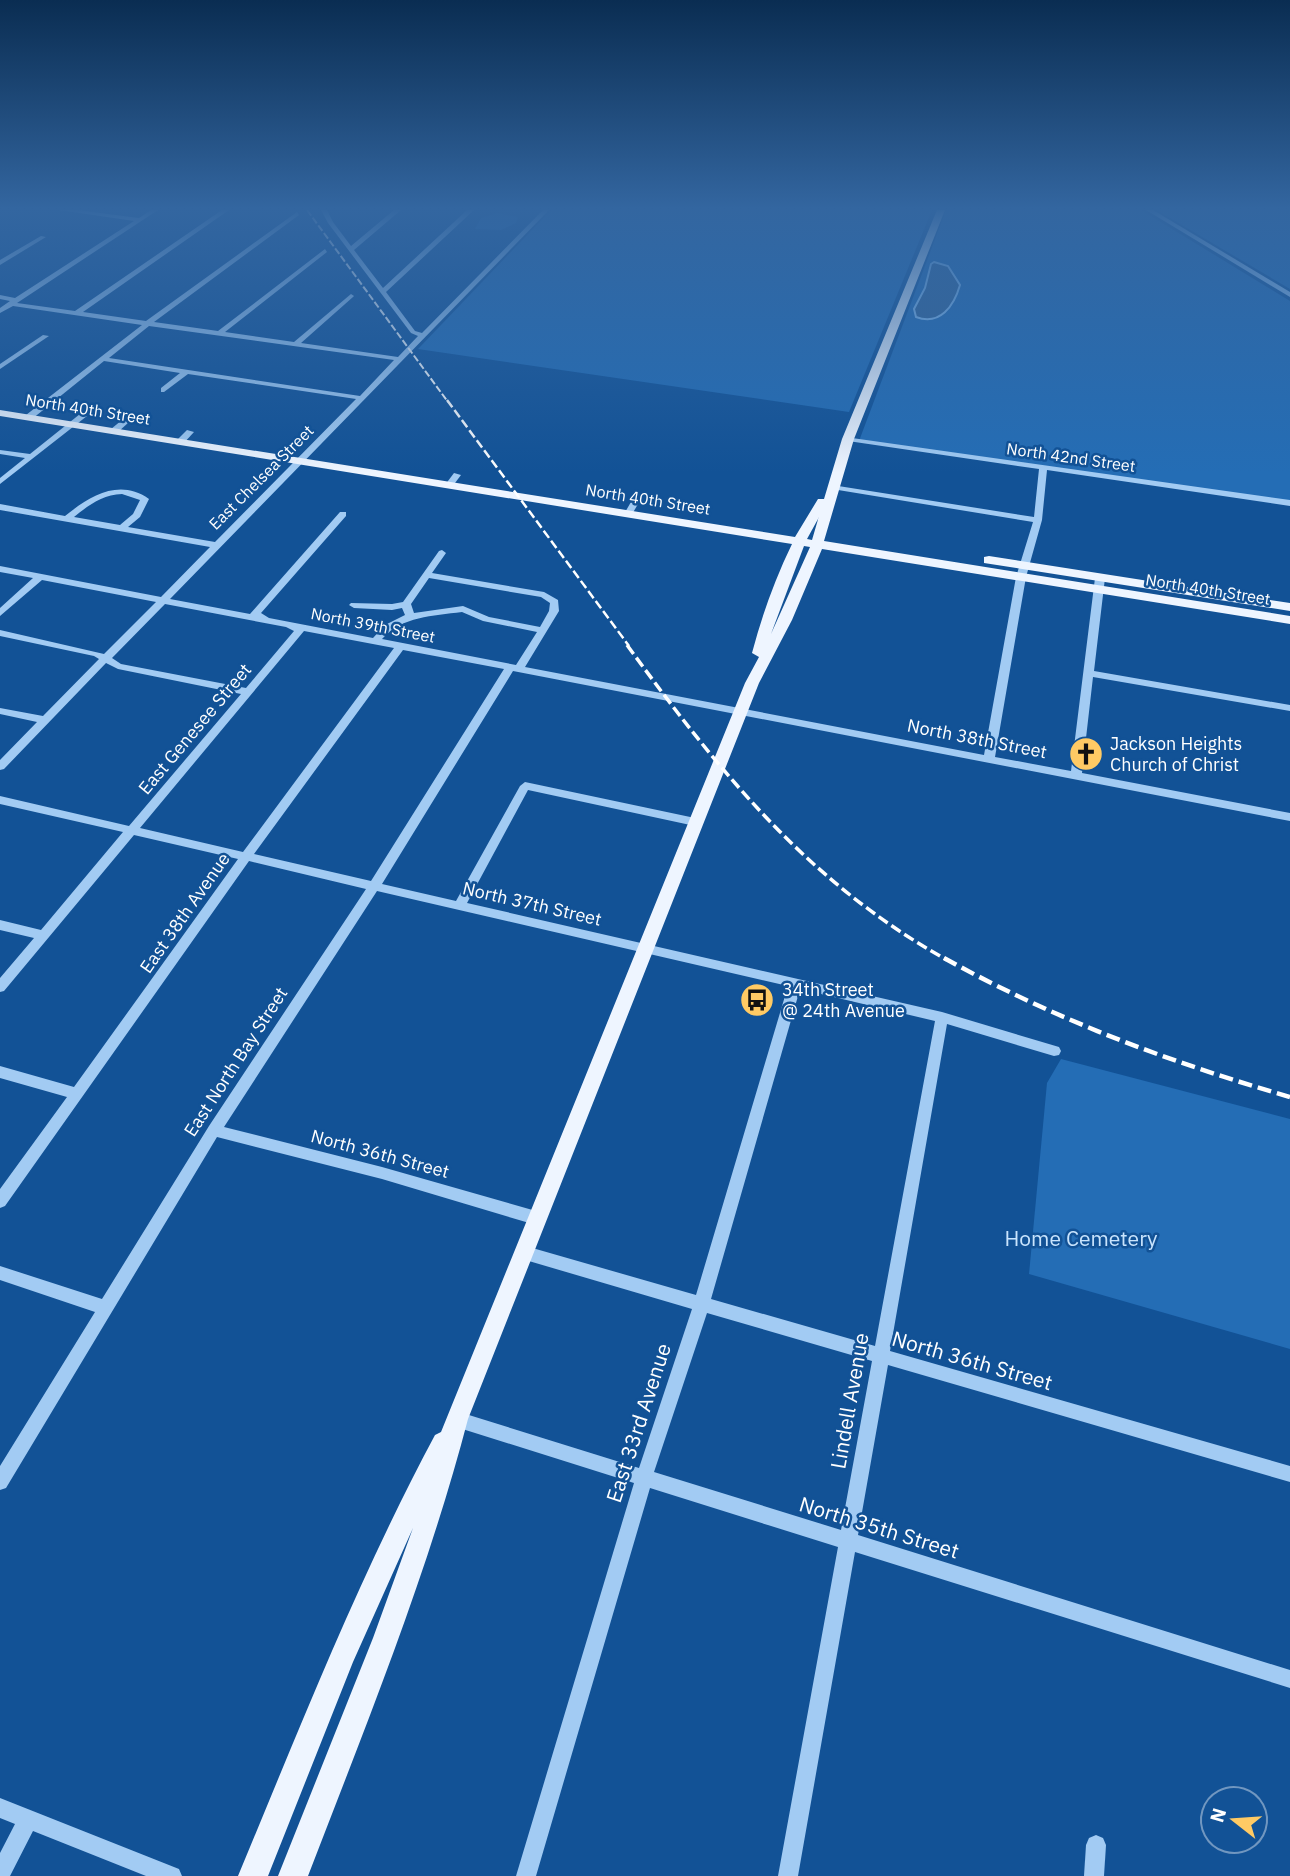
<svg xmlns="http://www.w3.org/2000/svg" width="1290" height="1876" viewBox="0 0 1290 1876" font-family="'IBM Plex Sans',sans-serif">
<rect width="100%" height="100%" fill="#125296"/>
<!-- green -->
<g fill="#246db5">
<polygon points="551,210 932,210 849,412 418,349"/>
<polygon points="946,210 1141,210 1290,301 1290,503 859,441"/>
<polygon points="1156,210 1290,210 1290,289 1165,215"/>
<polygon points="497,213 518,217 516,223 501,230 475,229 481,218"/>
<polygon points="1061,1059 1290,1119 1290,1349 1029,1274 1047,1083"/>
</g>
<!-- water -->
<path fill="#356495" stroke="#93c7f6" stroke-width="2" d="M934,262l14,4 12,19c-6,21 -20,41 -44,32l-2,-8 11,-21 6,-24z"/>
<g fill="none" stroke-linecap="round" stroke-linejoin="round">
<!-- minor -->
<g fill="#a2cbf3" fill-rule="evenodd">
<path d="M59,210h18l62,8 12,-8h7l-141,93 58,8 147,-101h7l-146,102 63,9 151,-109 2,3 -145,107 64,9 107,-82 2,3 -102,80 69,10 57,-48 3,2 -1,1 -52,46 97,14 20,-21 -7,-3 -83,-110 -7,-13h6l6,12 18,24 43,-36h7l-47,40 29,38 84,-78h7l-88,82 29,39 7,2 121,-123h6l-379,389 80,15 90,-102h6v4l-85,97 8,5 104,20 12,-13 20,-10 -3,-7 -10,2 -38,-2 -5,-3 2,-2 41,1 11,-2 36,-51 3,-1 4,3 -14,20 112,19 14,8 1,11 -34,56 459,88 32,-178 17,-55 -201,-33 -4,-2 4,-2 202,32 5,-48 -191,-28 -4,-2 1,-2 445,63v6l-243,-36 -5,50 -16,57 -31,180 76,14 24,-193 5,-3 5,3 -11,93 196,34v6l-197,-34 -11,96 208,40v8l-777,-150 -131,213 74,17 64,-115 5,-4 170,36 6,4 -6,4 -167,-36 -61,113 475,109 117,35 2,4 -2,4 -5,1 -107,-32 -57,327 400,115v16l-402,-117 -30,170 432,135v18l-435,-136 -57,324h-20l60,-329 -188,-59 -114,388h-20l118,-393 -178,-56 -6,-2 -2,-6 2,-6 6,-2 183,57 53,-159 -170,-50 -5,-2 -2,-5 2,-5 5,-2 174,50 92,-309 -411,-95 -153,236 158,40 154,44 5,2 2,5 -2,5 -5,2 -154,-46 -165,-42 -211,351 -6,2v-24l95,-154 -95,-32v-14l102,33 107,-173 157,-237 -117,-28 -244,345 -5,2v-19l67,-92 -67,-19v-12l74,21 164,-228 -104,-24 -130,156 -4,1v-14l34,-40 -34,-8v-10l41,10 82,-98 -123,-28v-8l129,30 112,-132 -123,-25 -12,-6 -102,106 -4,1v-10l37,-38 -37,-8v-6l43,8 56,-57 -5,-3 -94,-20v-6l104,24 52,-52 -114,-22 -42,36v-8l33,-30 -33,-6v-6l161,31 49,-50 -210,-37v-6l65,12c25,-20 54,-38 84,-17l-9,18 -12,10 87,15 141,-143 -168,-25 -24,18h-3v-4l19,-15 -76,-12 -72,58h-6v-4l116,-90 -129,-19 -13,7v-5l10,-7 -10,-2v-4l15,3 119,-77zM149,326l245,34 -34,36 -251,-38zM122,494l18,6 -7,14 -13,11 -46,-8c15,-12 28,-22 48,-23zM429,578l112,19 9,6 -1,8 -9,16 -51,-10 -26,-11 -49,7 -3,-9zM165,604l121,23 8,4 -48,57 -125,-24 -9,-6zM462,612l21,9 54,11 -21,33 -134,-26c21,-23 50,-23 80,-27zM304,631l90,17 -151,204 -103,-24zM403,650l101,19 -133,212 -117,-27zM800,989l135,32 -60,325 -164,-47zM707,1313l165,48 -31,169 -187,-58z"/>
<polygon points="1146,210 1153,210 1290,292 1290,297"/>
<polygon points="41,236 46,237 0,265 0,260"/>
<polygon points="43,335 49,336 0,369 0,364"/>
<polygon points="80,414 87,416 0,484 0,478 25,458 0,454 0,450 30,454"/>
<polygon points="122,420 129,422 117,433 111,433 111,429"/>
<polygon points="187,430 194,432 183,444 177,444 177,440"/>
<polygon points="454,473 461,475 452,487 446,487 445,485"/>
<polygon points="631,502 638,504 631,516 625,516 624,514"/>
<polygon points="0,1798 179,1869 182,1876 146,1876 33,1831 10,1876 0,1876 0,1853 15,1824 0,1818"/>
<polygon points="1096,1835 1103,1838 1106,1845 1104,1876 1084,1876 1086,1845 1089,1838"/>
</g>
<!-- major -->
<g fill="#eef5ff" fill-rule="evenodd">
<path d="M937,210h8l-91,229 -30,102 466,75v8l-468,-75 -30,71 -33,63 -291,736c-41,157 -102,306 -160,457h-30l95,-238 40,-110 -60,134 -85,214h-30c62,-149 121,-299 197,-441l6,-3 304,-749 14,-26 -7,-4c10,-38 23,-74 40,-109l-792,-128v-6l795,127 23,-38h6l18,-60zM819,516l-7,24 -5,-1 11,-20zM804,546l6,1 -39,87z"/>
<polygon points="989,556 1290,603 1290,611 984,563 984,557"/>
</g>
<!-- rail-far3 -->
<polyline stroke="#fff" stroke-width="2" stroke-dasharray="7 2.5" stroke-linecap="butt" points="307,210 448,402"/>
<!-- rail-far2 -->
<polyline stroke="#fff" stroke-width="2.5" stroke-dasharray="9 3.5" stroke-linecap="butt" points="447,400 629,646"/>
<!-- rail-far1 -->
<path stroke="#fff" stroke-width="3.5" stroke-dasharray="11 4.5" stroke-linecap="butt" d="M627,645c93,127 180,237 320,315"/>
<!-- rail -->
<path stroke="#fff" stroke-width="4.5" stroke-dasharray="14 6" stroke-linecap="butt" d="M944,958c110,61 225,104 346,139"/>
</g>
<!-- sky -->
<linearGradient id="sky" x2="0" y2="1"><stop stop-color="#0a2d52"/><stop offset="0.44" stop-color="#3366a0"/><stop offset="1" stop-color="#3366a0" stop-opacity="0"/></linearGradient>
<rect width="1290" height="473" fill="url(#sky)"/>
<!-- icons -->
<defs>
<g id="church-disc" transform="scale(1.75)"><circle r="9.5" fill="#ffca64" stroke="#125296"/><path d="M-1.2-6h2.4v3.5h3.3v2.4h-3.3V6h-2.4V-.1h-3.3v-2.4h3.3Z" fill="#111"/></g>
<g id="bus-disc" transform="scale(1.75)"><circle r="9.5" fill="#ffca64" stroke="#125296"/><path d="M-5-6H5V4H4V6H2V4H-2V6H-4V4H-5ZM-3.5-4V0h7V-4ZM-3.5 1.2v1.5H-2V1.2ZM2 1.2v1.5H3.5V1.2Z" fill="#111"/></g>
</defs>
<g fill-rule="evenodd">
<use href="#church-disc" x="1086" y="754"/>
<use href="#bus-disc" x="757" y="1000"/>
</g>
<g text-anchor="middle" stroke-width="5" stroke-linejoin="round" paint-order="stroke">
<!-- far-street labels -->
<g font-size="16" fill="#fff" stroke="#125296">
<text transform="translate(88 409) rotate(9)" y="6">North 40th Street</text>
<text transform="translate(1071 457) rotate(8)" y="6">North 42nd Street</text>
<text transform="translate(261 477) rotate(-45)" y="6">East Chelsea Street</text>
<text transform="translate(648 499) rotate(9)" y="6">North 40th Street</text>
<text transform="translate(1208 589) rotate(9)" y="6">North 40th Street</text>
<text transform="translate(373 625) rotate(11)" y="6">North 39th Street</text>
</g>
<!-- street labels -->
<g font-size="18" fill="#fff" stroke="#125296">
<text transform="translate(195 729) rotate(-50)" y="6">East Genesee Street</text>
<text transform="translate(977 739) rotate(11)" y="6">North 38th Street</text>
<text transform="translate(532 904) rotate(13)" y="6">North 37th Street</text>
<text transform="translate(185 913) rotate(-55)" y="6">East 38th Avenue</text>
<text transform="translate(236 1062) rotate(-57)" y="6">East North Bay Street</text>
<text transform="translate(380 1154) rotate(15)" y="6">North 36th Street</text>
</g>
<!-- poi labels -->
<g font-size="18" fill="#fff" stroke="#125296" text-anchor="start">
<text x="1110" y="750">Jackson Heights<tspan x="1110" dy="21">Church of Christ</tspan></text>
<text x="782" y="996">34th Street<tspan x="782" dy="21">@ 24th Avenue</tspan></text>
</g>
<!-- near-park labels -->
<g font-size="21" fill="#c9e4fd" stroke="#125296">
<text x="1081" y="1246">Home Cemetery</text>
</g>
<!-- near-street labels -->
<g font-size="21" fill="#fff" stroke="#125296">
<text transform="translate(972 1361) rotate(16)" y="7">North 36th Street</text>
<text transform="translate(850 1401) rotate(-80)" y="7">Lindell Avenue</text>
<text transform="translate(639 1423) rotate(-72)" y="7">East 33rd Avenue</text>
<text transform="translate(879 1528) rotate(17)" y="7">North 35th Street</text>
</g>
</g>
<!-- north arrow -->
<g transform="translate(1234 1820) rotate(287)"><circle r="33" fill="#125296" stroke="#7197c0" stroke-width="2"/>
<path d="M0-5L12 26L0 18L-12 26Z" fill="#ffca64"/>
<text y="-10" font-size="19" font-weight="bold" text-anchor="middle" fill="#ffffff">N</text>
</g>
</svg>
